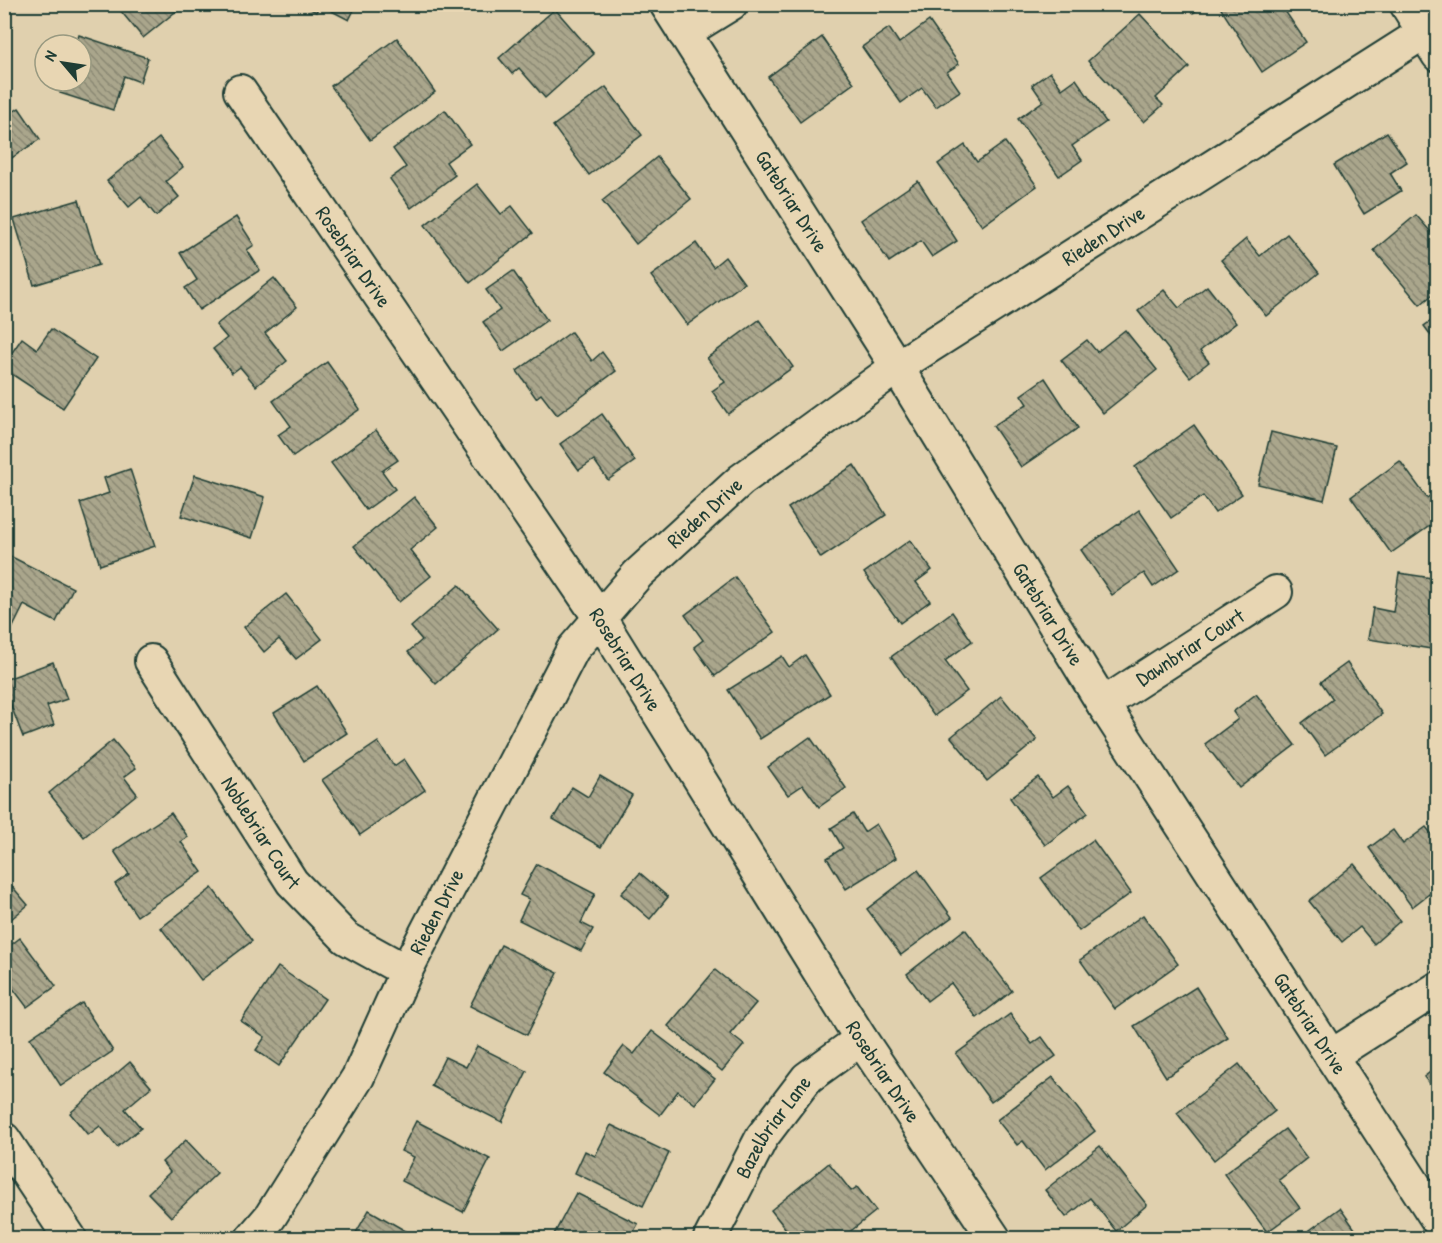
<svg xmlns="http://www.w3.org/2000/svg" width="1442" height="1243" viewBox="0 0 1442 1243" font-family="'Patrick Hand',sans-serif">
<defs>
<pattern id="building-back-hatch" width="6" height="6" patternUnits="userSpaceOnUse" patternTransform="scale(1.5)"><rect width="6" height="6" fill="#aaa68c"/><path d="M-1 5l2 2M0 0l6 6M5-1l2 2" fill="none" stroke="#8a8873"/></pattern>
</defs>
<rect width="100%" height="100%" fill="#e0d0ae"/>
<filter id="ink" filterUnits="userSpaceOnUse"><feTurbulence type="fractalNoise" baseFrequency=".0167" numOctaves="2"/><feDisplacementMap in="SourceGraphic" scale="12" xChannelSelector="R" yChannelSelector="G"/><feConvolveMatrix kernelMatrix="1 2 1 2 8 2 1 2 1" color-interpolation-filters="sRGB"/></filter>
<g filter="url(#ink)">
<!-- building -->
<g fill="url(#building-back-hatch)" stroke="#1f3d34" stroke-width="1.5">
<polygon points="115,4 185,4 143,38"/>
<polygon points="301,4 357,4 349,20 320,5 316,12"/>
<polygon points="504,4 516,4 508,10"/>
<polygon points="1187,4 1205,4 1193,13"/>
<polygon points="1227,4 1288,4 1283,8 1306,42 1262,72 1221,9"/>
<polygon points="555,9 594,54 545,98 519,68 512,74 499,58"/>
<polygon points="1140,14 1189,67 1156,98 1163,105 1144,122 1088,61"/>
<polygon points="929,21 959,64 947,72 960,91 936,107 922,88 901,103 862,47 889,28 899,43"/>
<polygon points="79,35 148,58 140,82 124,76 113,110 60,93 64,81 81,81 81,45 76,45"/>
<polygon points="822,37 854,83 800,122 768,77"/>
<polygon points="397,38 435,92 370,140 331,86"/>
<polygon points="1050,72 1062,89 1076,79 1106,122 1072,146 1082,160 1059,176 1018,119 1043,101 1032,85"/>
<polygon points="606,87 642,135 589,175 553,126"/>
<polygon points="19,108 40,139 4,163 4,118"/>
<polygon points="445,110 470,144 446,162 455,175 411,208 390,179 406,167 393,149"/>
<polygon points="1387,132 1407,162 1390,173 1401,191 1364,214 1334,165"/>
<polygon points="159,138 183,167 166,181 179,197 156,216 141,197 129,207 107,181"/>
<polygon points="1005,142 1037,186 982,226 938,164 965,145 977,162"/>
<polygon points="657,157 691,199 636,244 602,201"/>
<polygon points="918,181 957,241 932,257 921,241 889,262 861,220"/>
<polygon points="477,184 501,214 512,206 533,233 470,283 425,225"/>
<polygon points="79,200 99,265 34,285 14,219"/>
<polygon points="1416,215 1438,240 1438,290 1420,305 1374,250"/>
<polygon points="236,217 254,245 247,250 260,270 199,310 185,288 197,280 180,253"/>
<polygon points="1287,234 1319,273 1266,316 1221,260 1246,239 1260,256"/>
<polygon points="696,243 713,267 725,257 744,283 687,325 651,276"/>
<polygon points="513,271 547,320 503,351 483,322 500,310 486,290"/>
<polygon points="274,278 297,307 265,333 287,361 256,386 240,367 232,373 213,349 227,338 216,325"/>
<polygon points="1207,286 1236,323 1200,351 1209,362 1190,377 1138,311 1164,290 1179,308"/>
<polygon points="1438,316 1438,345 1424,326"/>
<polygon points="759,320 793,367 728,414 712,391 725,382 707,358"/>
<polygon points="51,329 96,359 63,408 4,369 4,364 22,338 37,349"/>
<polygon points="1125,330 1157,370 1103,413 1061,360 1087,340 1097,352"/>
<polygon points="571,332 592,361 602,352 616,371 557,415 541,394 536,398 517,371"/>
<polygon points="327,362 360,409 293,456 278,435 291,426 273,401"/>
<polygon points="1045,378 1078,428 1021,467 993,426 1027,404 1021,395"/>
<polygon points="602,414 635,461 608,480 594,460 579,470 560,444"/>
<polygon points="1194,425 1242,494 1215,513 1203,496 1171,518 1135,467"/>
<polygon points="376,430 398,460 382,471 395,489 366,510 331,463"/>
<polygon points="1271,432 1337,448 1324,500 1258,484"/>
<polygon points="1400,461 1427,498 1435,492 1438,495 1438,520 1391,553 1351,497"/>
<polygon points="854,465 886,515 821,558 788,508"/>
<polygon points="130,469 155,546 100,565 80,503 109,493 104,478"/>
<polygon points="195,475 265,497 252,538 181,516"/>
<polygon points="414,497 438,527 410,550 431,576 399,602 354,546"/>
<polygon points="1139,510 1179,569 1153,587 1144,573 1112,595 1081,550"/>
<polygon points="910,540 932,570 916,582 930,601 900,623 864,573"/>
<polygon points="6,554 73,588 56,622 24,605 9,635 4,633"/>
<polygon points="1399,573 1438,579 1438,650 1368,639 1373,608 1393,612"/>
<polygon points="735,577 775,632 715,676 694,647 703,640 685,615"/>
<polygon points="459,585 498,629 436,684 408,652 422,640 411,627"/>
<polygon points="286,594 322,639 296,659 279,639 264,652 244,627"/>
<polygon points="952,612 972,641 945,661 967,691 934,716 891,657"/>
<polygon points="805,655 830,694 760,739 728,690 782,656 789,667"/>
<polygon points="53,662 67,699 47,706 54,725 23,737 4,687 4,680"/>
<polygon points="1347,663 1382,714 1325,755 1302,723 1333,699 1321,682"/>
<polygon points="317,686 347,733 304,761 274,713"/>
<polygon points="1256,694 1295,745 1239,788 1205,744 1238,719 1233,712"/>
<polygon points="1001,696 1037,740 987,781 951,737"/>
<polygon points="810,737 846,788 819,807 803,785 788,795 768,767"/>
<polygon points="113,740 136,768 124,777 137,794 84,837 49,793"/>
<polygon points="378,742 394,766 404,759 425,790 360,835 322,780"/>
<polygon points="600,776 632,795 601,847 553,819 572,787 588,797"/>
<polygon points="1038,777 1053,797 1068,786 1088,813 1045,845 1010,798"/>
<polygon points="4,805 11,815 4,819"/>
<polygon points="171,813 188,837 181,842 202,872 137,916 115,884 129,874 114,851"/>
<polygon points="853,814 864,832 876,824 896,858 846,889 827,858 843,848 831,828"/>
<polygon points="1426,827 1438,842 1438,901 1435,902 1429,894 1412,907 1369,848 1393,830 1403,844"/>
<polygon points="1093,840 1131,893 1079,931 1041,878"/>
<polygon points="537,864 595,894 581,923 593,929 581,951 519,920 529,899 520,895"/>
<polygon points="1354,864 1400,921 1374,944 1360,927 1342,942 1309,901"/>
<polygon points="918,870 952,917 901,955 867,909"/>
<polygon points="640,873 668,897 650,919 621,894"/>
<polygon points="4,877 28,905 4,925"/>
<polygon points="212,888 252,941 201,980 161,928"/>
<polygon points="1143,915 1178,964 1115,1009 1080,960"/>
<polygon points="965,929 1012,991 977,1018 951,983 927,1001 907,974"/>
<polygon points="20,938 56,986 27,1007 12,987 4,993 4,950"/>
<polygon points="501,945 558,973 527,1035 470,1006"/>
<polygon points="278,967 325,999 279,1066 256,1050 265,1037 241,1021"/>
<polygon points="715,970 756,1003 730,1034 744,1045 722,1071 668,1026"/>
<polygon points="1196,987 1228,1038 1166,1077 1134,1026"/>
<polygon points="82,1003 113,1051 61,1086 30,1038"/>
<polygon points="1010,1014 1032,1044 1042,1037 1056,1056 991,1102 956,1054"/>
<polygon points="652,1031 715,1079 695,1104 678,1091 660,1115 604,1072 624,1046 634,1054"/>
<polygon points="477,1046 527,1071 502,1122 431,1086 445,1057 466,1067"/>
<polygon points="130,1062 151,1087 125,1109 141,1128 117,1147 100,1126 88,1135 70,1113"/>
<polygon points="1239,1064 1275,1111 1214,1160 1177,1113"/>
<polygon points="1438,1066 1438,1095 1424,1077"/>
<polygon points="1053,1077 1095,1131 1045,1170 1023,1141 1017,1145 997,1120"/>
<polygon points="416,1121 490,1159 463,1212 402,1181 414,1157 401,1151"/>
<polygon points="611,1125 669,1153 643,1206 575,1173 585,1151 595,1156"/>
<polygon points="1285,1129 1307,1158 1279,1180 1300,1208 1267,1232 1224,1174"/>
<polygon points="186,1140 217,1173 171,1217 148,1193 170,1172 162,1162"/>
<polygon points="1100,1146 1147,1205 1116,1231 1090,1198 1066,1217 1045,1190"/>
<polygon points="829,1163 851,1191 857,1187 876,1211 842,1238 810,1238 802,1229 792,1237 771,1210"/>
<polygon points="576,1193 638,1224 630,1238 552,1238"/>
<polygon points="1340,1208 1360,1236 1357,1238 1299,1238"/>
<polygon points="369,1210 418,1238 353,1238"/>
</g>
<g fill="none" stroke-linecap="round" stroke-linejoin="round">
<!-- minor casing -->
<g stroke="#1f3d34" stroke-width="36">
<g id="minor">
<path id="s1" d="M666,4l231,363 206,337 335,517"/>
<polyline points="1406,4 1438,55"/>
<polyline points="684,33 731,4"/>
<path id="s2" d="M240,91l359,526 262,422 133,199"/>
<path id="s3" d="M151,661l141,221 54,56 60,33"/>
<path id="s4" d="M1103,704l173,-112"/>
<polyline points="1331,1056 1438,988"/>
<polyline points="4,1139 70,1238"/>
<path id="s5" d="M252,1238l18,-21 88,-140 48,-106 167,-322 65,-75 103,-94 156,-113 526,-334"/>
<path id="s6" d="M710,1238l52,-101 45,-59 54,-39"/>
</g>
</g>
<!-- minor -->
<use href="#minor" stroke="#e8d6b3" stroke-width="32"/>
</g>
</g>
<g text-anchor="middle" stroke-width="5" stroke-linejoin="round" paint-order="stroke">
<!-- street labels -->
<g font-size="21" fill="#1f3d34" stroke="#e8d6b3">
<text dy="7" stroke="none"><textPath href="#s1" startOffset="234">Gatebriar Drive</textPath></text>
<text dy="7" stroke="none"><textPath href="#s5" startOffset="1348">Rieden Drive</textPath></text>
<text dy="7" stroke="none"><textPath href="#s2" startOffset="201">Rosebriar Drive</textPath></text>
<text dy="7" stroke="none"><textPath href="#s5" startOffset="862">Rieden Drive</textPath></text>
<text dy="7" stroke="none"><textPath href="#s1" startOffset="720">Gatebriar Drive</textPath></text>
<text dy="7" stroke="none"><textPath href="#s4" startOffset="104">Dawnbriar Court</textPath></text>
<text dy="7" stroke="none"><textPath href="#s2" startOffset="687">Rosebriar Drive</textPath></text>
<text dy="7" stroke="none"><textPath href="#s3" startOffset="204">Noblebriar Court</textPath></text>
<text dy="7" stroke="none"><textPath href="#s5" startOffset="376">Rieden Drive</textPath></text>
<text dy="7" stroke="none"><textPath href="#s1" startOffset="1206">Gatebriar Drive</textPath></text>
<text dy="7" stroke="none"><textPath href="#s2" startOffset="1173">Rosebriar Drive</textPath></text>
<text dy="7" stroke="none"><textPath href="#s6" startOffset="128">Bazelbriar Lane</textPath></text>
</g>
</g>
<!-- margin -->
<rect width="1442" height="1243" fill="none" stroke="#e8d6b3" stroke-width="24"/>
<rect x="12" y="12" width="1418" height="1219" fill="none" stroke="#1f3d34" stroke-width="2" filter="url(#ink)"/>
<!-- north arrow -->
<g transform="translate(63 63) rotate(299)"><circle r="28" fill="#e8d6b3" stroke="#989980" stroke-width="1.5"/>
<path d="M0-4.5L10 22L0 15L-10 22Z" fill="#1f3d34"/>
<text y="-9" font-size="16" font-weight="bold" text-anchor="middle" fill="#1f3d34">N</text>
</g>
</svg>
